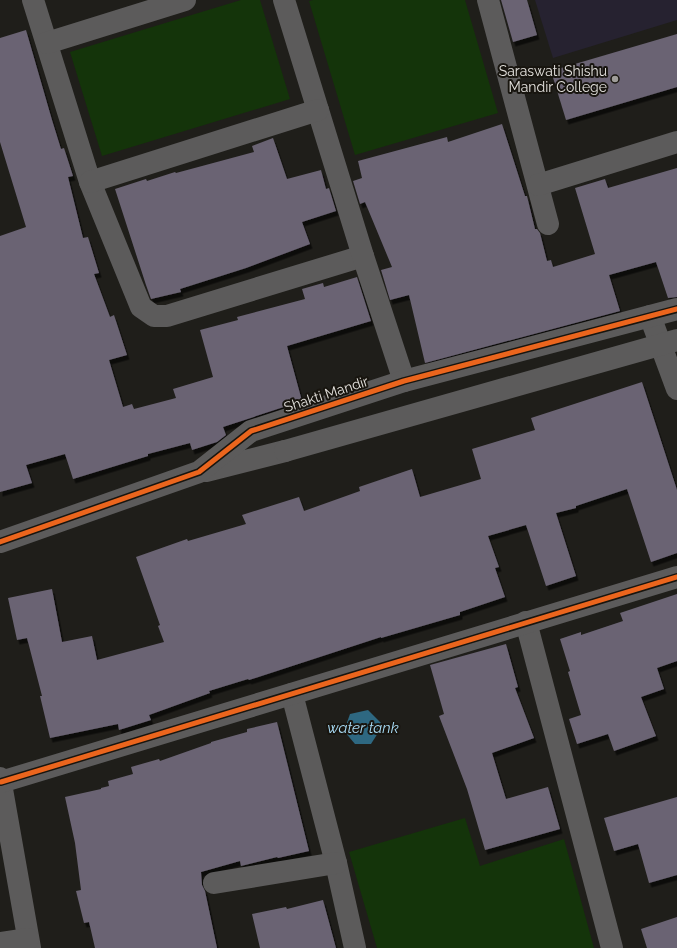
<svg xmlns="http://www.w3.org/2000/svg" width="677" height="948" viewBox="0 0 677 948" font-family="Raleway,sans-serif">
<defs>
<filter id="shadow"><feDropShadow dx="2.5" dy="4.5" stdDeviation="0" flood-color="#0009"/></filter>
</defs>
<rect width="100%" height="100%" fill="#1f1e1a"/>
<!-- education -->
<polygon fill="#262230" points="535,0 677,0 677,20 553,58"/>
<!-- green -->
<g fill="#14340a">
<polygon points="241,0 260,0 290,99 102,156 70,52"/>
<polygon points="313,0 465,0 498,113 355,155 309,1"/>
<polygon points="465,818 480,866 564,839 594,948 377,948 349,852"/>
</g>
<!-- water -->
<polygon fill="#2e6881" points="368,710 383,725 371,744 355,744 344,731 350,714"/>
<!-- building -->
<g fill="#6a6373" filter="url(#shadow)">
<polygon points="501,0 527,0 537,35 513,42"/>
<polygon points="26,30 52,120 61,149 64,148 73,176 68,177 83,238 88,237 99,273 94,274 110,317 114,315 127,355 109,360 123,407 132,404 134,409 176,398 173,389 213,377 200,330 238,320 237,317 305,299 302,289 323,283 324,287 357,277 371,321 287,346 302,401 223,427 226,435 217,442 192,450 190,443 148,454 148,456 73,479 65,454 26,465 32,483 0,492 0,236 26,227 0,142 0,38"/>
<polygon points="677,34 677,87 566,120 551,71"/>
<polygon points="502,124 525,196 527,196 535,229 537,229 540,233 547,261 551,260 553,267 595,254 575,188 605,179 608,188 677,168 677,297 668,298 656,262 609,275 620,311 425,363 409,295 390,300 381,270 392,267 365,202 360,204 353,181 362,178 358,161 447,137 448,142"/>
<polygon points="273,138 287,179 321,170 326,189 329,188 336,211 302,222 310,244 246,268 180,289 181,292 151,299 146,285 115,189 146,179 147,181 175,172 176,173 254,152 252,146"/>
<polygon points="642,382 677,490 677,553 651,562 627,489 576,506 576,508 556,513 576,576 546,586 526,525 488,536 499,567 495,568 505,597 460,612 460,615 381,638 381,637 249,680 248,679 209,691 210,693 149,715 151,720 119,730 118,724 50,738 40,696 42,696 27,638 17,640 8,598 52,589 62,642 92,636 97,660 164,642 158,626 160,625 136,557 187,539 188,541 246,524 242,515 299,497 304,511 360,491 359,487 412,469 420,497 481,479 472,449 535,430 531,418"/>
<polygon points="677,594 677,661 657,668 664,689 641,697 656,736 614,751 608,734 577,744 569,719 581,715 568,672 570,671 560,639 581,632 581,635 623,621 620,613"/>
<polygon points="506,644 518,687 515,688 534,738 492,753 506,799 548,787 560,829 485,850 467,789 439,716 444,714 430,665"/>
<polygon points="277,722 309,851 278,858 277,857 241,866 240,861 201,872 202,885 205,891 217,948 95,948 89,922 84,923 76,891 81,890 75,843 65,797 101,789 101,788 109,786 108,781 133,774 131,767 159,759 160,761 211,743 211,742 247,732 247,729"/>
<polygon points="677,797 677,875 649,883 638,844 614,851 604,818"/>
<polygon points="323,900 336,948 260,948 252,914 286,907 287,909"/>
<polygon points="677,917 677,948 647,948 641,929"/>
</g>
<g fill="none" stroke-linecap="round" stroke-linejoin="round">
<!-- minor -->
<g stroke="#5c5b5b" stroke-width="22">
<polyline points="33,0 90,182 141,307 154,316 167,316 363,256"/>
<polyline points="284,0 363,256 404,381"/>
<polyline points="488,0 548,224"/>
<polyline points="47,43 185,0"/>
<polyline points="90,182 318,110"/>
<polyline points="538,185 677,142"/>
<polyline points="650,316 677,389"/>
<polyline points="206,471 285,451"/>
<polyline points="0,542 199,472 251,431 404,381 677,309"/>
<polyline points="526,622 612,948"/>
<polyline points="292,694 336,863 355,948"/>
<polyline points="0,778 30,948"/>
<path d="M1,782c225,-68 450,-138 676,-205"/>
<polyline points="214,883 336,863"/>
<polyline points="0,943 28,939"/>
</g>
<!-- minor-bridge -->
<polyline stroke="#5c5b5b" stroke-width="22" points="285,451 677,340"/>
<!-- cycleway casing -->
<g stroke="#18150f" stroke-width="8">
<g id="cycleway">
<polyline points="0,542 199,472 251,431 404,381 677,309"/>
<path d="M1,782c225,-68 450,-138 676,-205"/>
</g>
</g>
<!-- cycleway -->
<use href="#cycleway" stroke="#eb651d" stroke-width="5"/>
</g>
<!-- markers -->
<circle fill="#9f9d99" stroke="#18150f" stroke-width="1.5" cx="615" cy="79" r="4"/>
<g text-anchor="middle" stroke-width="4" stroke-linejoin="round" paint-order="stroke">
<!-- poi labels -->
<g font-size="14" fill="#e4e2de" stroke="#18150f" text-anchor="end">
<text x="607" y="76">Saraswati Shishu<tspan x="607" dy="16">Mandir College</tspan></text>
</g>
<!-- street labels -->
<g font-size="14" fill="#e4e2de" stroke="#18150f">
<text transform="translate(326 394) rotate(-18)" y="5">Shakti Mandir</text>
</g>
<!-- water labels -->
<g font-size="15" font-style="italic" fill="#a9dcf6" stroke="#18150f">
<text x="363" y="733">water tank</text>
</g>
</g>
</svg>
